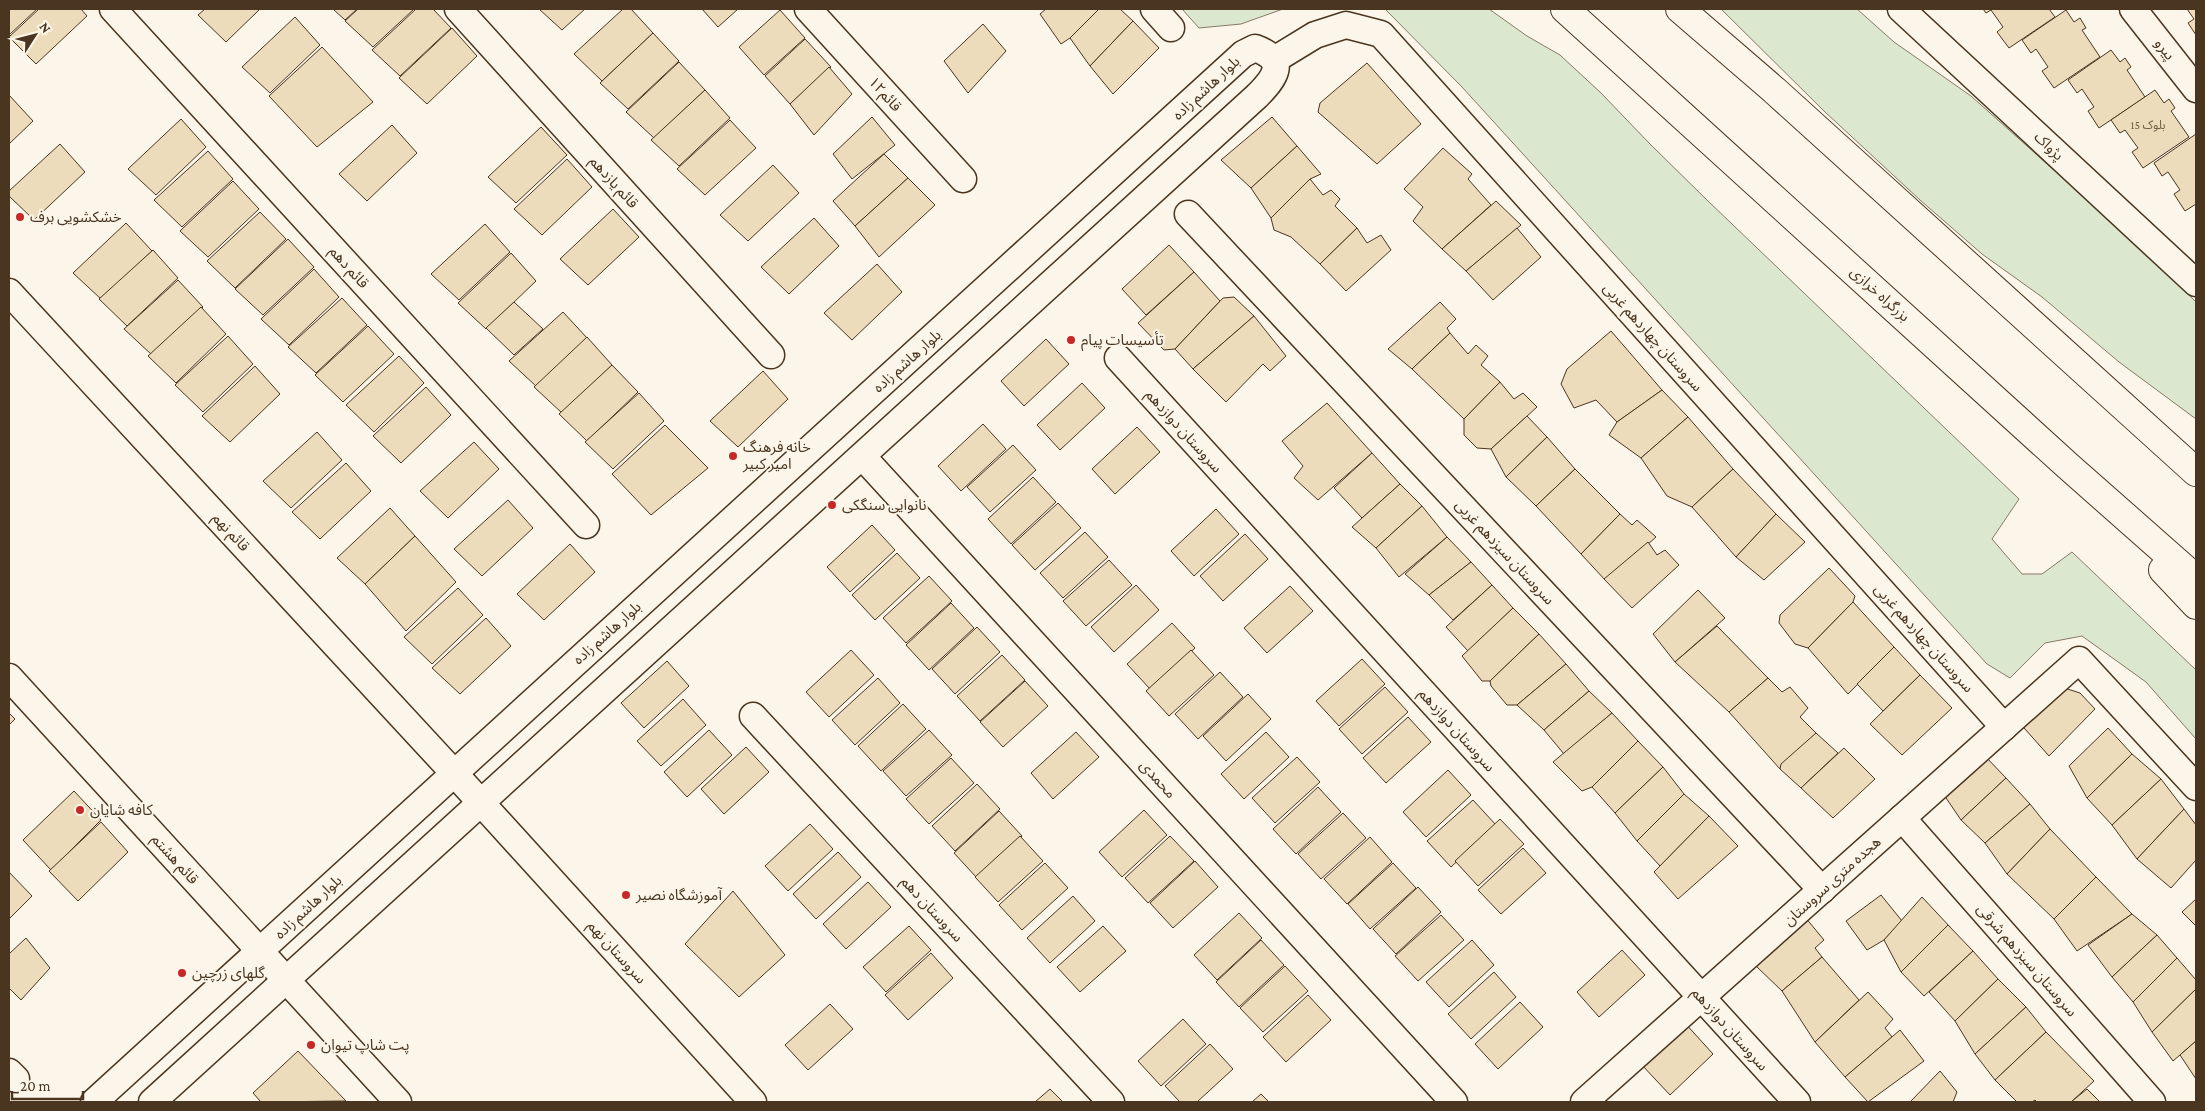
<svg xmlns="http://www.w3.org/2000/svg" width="2205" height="1111" viewBox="0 0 2205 1111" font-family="'Crimson Pro','Noto Sans Arabic',serif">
<rect width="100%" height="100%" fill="#fbf6e9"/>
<!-- green -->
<g fill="#dce7d0" stroke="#887966">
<polygon points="1182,9 1283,9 1241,24 1199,28"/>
<polygon points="1385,9 1489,9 1527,36 1560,55 1601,93 1650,144 1708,201 2019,499 1992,539 2022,574 2042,574 2072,552 2196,670 2196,739 2146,682 2082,636 2045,643 2010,678 1987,664 1462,87"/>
<polygon points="1721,9 1857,9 1894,42 1971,96 2140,247 2196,302 2196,419 2119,362 2042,297 1982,254 1920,200 1824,111"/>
</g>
<!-- building -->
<g fill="#ecdcbc" stroke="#4a3520">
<polygon points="9,9 37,9 9,35"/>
<polygon points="39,9 81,9 87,16 36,64 9,37"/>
<polygon points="205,9 260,9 226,42 198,15"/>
<polygon points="333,9 357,9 345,20"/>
<polygon points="358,9 414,9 373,47 345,21"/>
<polygon points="416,9 433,9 451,28 400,76 372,50"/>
<polygon points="539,9 585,9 562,30"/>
<polygon points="623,9 631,9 653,33 602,81 574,54"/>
<polygon points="702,9 738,9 718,27"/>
<polygon points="1046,9 1099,9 1070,38 1061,44 1040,14"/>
<polygon points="1099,9 1120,9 1133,21 1090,66 1070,38"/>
<polygon points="1983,9 2049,9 2055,17 2009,48 1997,32 2003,27 1991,10 1986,13"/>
<polygon points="2187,9 2196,9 2196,35 2188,23 2194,19"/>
<polygon points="780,10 805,38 764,75 739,47"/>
<polygon points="2066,10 2074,22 2080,18 2086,28 2082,30 2100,57 2054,88 2042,71 2048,67 2036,49 2031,53 2022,40"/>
<polygon points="295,17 320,45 270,93 242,67"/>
<polygon points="1133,21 1159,48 1113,94 1090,66"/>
<polygon points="983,24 1006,51 968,93 944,61"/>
<polygon points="452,28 477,56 427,104 399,78"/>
<polygon points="653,33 679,61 628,109 600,83"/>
<polygon points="805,39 831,67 790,104 765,76"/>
<polygon points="322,47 373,102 317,147 269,96"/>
<polygon points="2111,50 2120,62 2125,58 2131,67 2127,70 2145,97 2099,128 2088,111 2094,107 2082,89 2077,93 2068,80"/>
<polygon points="679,62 705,90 654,138 626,112"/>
<polygon points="1367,63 1421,124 1377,164 1318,112 1320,103"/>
<polygon points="829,67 852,94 814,135 790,104"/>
<polygon points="705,90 730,118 679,166 651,140"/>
<polygon points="2155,90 2164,103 2169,99 2175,108 2171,111 2189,137 2143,168 2132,152 2138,148 2125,130 2120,133 2111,120"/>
<polygon points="9,95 33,121 9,144"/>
<polygon points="872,117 895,145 852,179 833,154"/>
<polygon points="1272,117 1297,146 1251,188 1221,160"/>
<polygon points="181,119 206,147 156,195 128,169"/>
<polygon points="730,120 756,148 705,195 677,169"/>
<polygon points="392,125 417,153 367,201 339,174"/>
<polygon points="541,127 567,155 516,203 488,177"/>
<polygon points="2196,134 2196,204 2185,211 2174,194 2180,190 2168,172 2162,176 2154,163"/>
<polygon points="60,144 85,172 34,220 9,196 9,191"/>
<polygon points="1297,146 1321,174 1310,179 1271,218 1251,188"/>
<polygon points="1443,148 1472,174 1468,179 1491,205 1442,249 1413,221 1423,207 1404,189"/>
<polygon points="208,151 233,179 182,227 154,200"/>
<polygon points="884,154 908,178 855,226 833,201"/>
<polygon points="567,159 592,187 542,235 514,209"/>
<polygon points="773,165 799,193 748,241 720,215"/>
<polygon points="908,178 935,205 879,257 855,226"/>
<polygon points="1310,179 1323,195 1331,190 1340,199 1335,206 1357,228 1320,264 1291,237 1274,230 1271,218"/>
<polygon points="233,181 259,209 208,257 180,231"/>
<polygon points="1496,201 1521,225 1466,271 1442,249"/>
<polygon points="613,209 639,237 588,285 560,259"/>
<polygon points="260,212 286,239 235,288 207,261"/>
<polygon points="814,218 839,246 789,294 761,267"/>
<polygon points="126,223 152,251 101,299 73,273"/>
<polygon points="485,224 510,252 459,300 431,274"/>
<polygon points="1357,228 1367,243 1381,235 1391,250 1346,291 1320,264"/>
<polygon points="1517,228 1541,257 1493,300 1466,271"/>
<polygon points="288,239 314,267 263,315 235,289"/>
<polygon points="1169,245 1194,272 1146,315 1122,289"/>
<polygon points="153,250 178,278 127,326 99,299"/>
<polygon points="511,253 536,281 486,329 458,303"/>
<polygon points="877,264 902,292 852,340 824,313"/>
<polygon points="314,269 339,297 289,345 261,319"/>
<polygon points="1194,272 1220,301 1175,349 1164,350 1138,323"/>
<polygon points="178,280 203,307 152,355 124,329"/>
<polygon points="1234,297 1254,316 1193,369 1175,349 1223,298"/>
<polygon points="342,298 367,325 316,373 288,347"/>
<polygon points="514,302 543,329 514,355 486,328"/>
<polygon points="1440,302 1456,319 1447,328 1450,333 1412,369 1388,349"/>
<polygon points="201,307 226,334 176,383 148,356"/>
<polygon points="563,312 588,339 537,387 509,361"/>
<polygon points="1254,316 1286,356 1270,371 1263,364 1226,402 1193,369"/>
<polygon points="368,326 394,354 343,402 315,375"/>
<polygon points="1611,331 1662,390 1617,422 1596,400 1574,408 1561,384 1567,369"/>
<polygon points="1450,333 1468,354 1476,345 1488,356 1481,365 1500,382 1464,419 1412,369"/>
<polygon points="228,336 253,364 203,412 175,385"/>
<polygon points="587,337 612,365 562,413 534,387"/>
<polygon points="1046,339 1069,364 1024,406 1001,381"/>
<polygon points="399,356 424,383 374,432 346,405"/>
<polygon points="612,365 638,392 587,441 559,414"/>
<polygon points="255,366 280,394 230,442 202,416"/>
<polygon points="763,371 788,399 738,447 710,421"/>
<polygon points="1500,382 1514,399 1523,393 1537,407 1491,449 1477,448 1464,435 1464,419"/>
<polygon points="1082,383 1105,408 1060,450 1037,425"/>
<polygon points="426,387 451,415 401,463 373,436"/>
<polygon points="1662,390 1688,417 1641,458 1609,435 1617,422"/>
<polygon points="639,393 664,421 613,469 585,442"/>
<polygon points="1327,403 1372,453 1318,500 1294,478 1303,466 1282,441"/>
<polygon points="1527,416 1547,437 1506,477 1491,449"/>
<polygon points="1688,417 1733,469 1692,507 1667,496 1641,458"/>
<polygon points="983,424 1006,449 961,491 938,466"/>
<polygon points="665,425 708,468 651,515 612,474"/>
<polygon points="1137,427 1160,452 1115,494 1092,469"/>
<polygon points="317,432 342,460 291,508 263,481"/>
<polygon points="1547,437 1575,469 1536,506 1506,477"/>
<polygon points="474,442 499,469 448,518 420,491"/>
<polygon points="1013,445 1036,470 990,512 967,487"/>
<polygon points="1372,453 1400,484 1362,518 1334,488"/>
<polygon points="346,463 371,491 320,539 292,512"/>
<polygon points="1575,469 1620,514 1581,554 1536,506"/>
<polygon points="1733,469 1776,514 1736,557 1692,507"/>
<polygon points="1033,477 1056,502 1011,544 988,519"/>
<polygon points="1400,484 1422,506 1376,548 1352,527"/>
<polygon points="508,500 533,528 482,576 454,549"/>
<polygon points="1058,503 1081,528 1035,570 1012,545"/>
<polygon points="1422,506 1447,537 1399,577 1376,548"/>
<polygon points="390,508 415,536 365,584 337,558"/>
<polygon points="1216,509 1239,534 1194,576 1171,551"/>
<polygon points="1620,514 1632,525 1637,520 1656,537 1606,581 1581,554"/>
<polygon points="1776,514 1805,542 1764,580 1736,557"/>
<polygon points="872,525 895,550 850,592 827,567"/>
<polygon points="1085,532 1108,557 1063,598 1040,573"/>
<polygon points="1245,534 1268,559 1223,601 1200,576"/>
<polygon points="415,536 456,582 406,631 365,584"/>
<polygon points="1447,537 1471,562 1429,595 1405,574"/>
<polygon points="1648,542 1657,555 1665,550 1679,565 1632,608 1604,579"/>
<polygon points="570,544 595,572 544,620 517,594"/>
<polygon points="897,553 920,578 875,620 852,595"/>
<polygon points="1109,560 1132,585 1086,626 1063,601"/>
<polygon points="1471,562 1492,585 1453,620 1429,595"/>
<polygon points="1829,568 1855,596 1853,602 1808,648 1795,644 1779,623 1780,615"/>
<polygon points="929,576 952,601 906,643 883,618"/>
<polygon points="1136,585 1159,610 1114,652 1091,627"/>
<polygon points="1492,585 1513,608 1468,651 1446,627"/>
<polygon points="1290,586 1313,611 1267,653 1244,628"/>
<polygon points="458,588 483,615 432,664 404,637"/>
<polygon points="1698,590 1725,618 1675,662 1653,634"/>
<polygon points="1853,602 1894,647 1848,694 1808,648"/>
<polygon points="951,603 974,628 929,670 906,645"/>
<polygon points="1513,608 1539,634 1490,681 1482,681 1462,656"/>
<polygon points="486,618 511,646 460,694 432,668"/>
<polygon points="1172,623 1195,648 1150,689 1127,664"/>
<polygon points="1717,626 1768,678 1729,712 1675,662"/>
<polygon points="977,627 1000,652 955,694 932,669"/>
<polygon points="1539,634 1566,664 1517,705 1507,705 1491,686 1490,681"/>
<polygon points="1894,647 1920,675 1883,711 1857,684"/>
<polygon points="851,650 874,675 829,717 806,692"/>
<polygon points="1191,650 1214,675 1169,716 1146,691"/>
<polygon points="1002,655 1025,680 980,721 957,696"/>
<polygon points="1362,659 1385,684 1339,726 1316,701"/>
<polygon points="667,661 689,686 644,728 621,703"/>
<polygon points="1566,664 1589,691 1544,730 1517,705"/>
<polygon points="1220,672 1243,697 1198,739 1175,714"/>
<polygon points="1920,675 1952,708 1902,755 1870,724"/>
<polygon points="878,678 900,703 855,745 832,720"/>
<polygon points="1768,678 1782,692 1790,687 1808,708 1800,717 1816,733 1780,769 1729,712"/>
<polygon points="1025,681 1048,706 1003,747 980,722"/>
<polygon points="2052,684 2080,693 2095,709 2049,756 2016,719"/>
<polygon points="1385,687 1408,712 1362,754 1339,729"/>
<polygon points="1589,691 1612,713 1564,754 1544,730"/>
<polygon points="1248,694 1271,719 1226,761 1203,736"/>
<polygon points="683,699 706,725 661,766 637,741"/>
<polygon points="903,704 926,729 881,771 858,746"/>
<polygon points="9,713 15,719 9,725"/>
<polygon points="1612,713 1638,741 1592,787 1582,791 1553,762"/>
<polygon points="1408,717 1431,742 1386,783 1363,758"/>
<polygon points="2108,728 2132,754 2087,798 2069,766"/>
<polygon points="709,730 732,755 687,797 664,772"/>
<polygon points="929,730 952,755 906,796 883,771"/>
<polygon points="1076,732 1099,757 1053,799 1031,773"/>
<polygon points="1266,732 1289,757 1244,799 1221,774"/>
<polygon points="1816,733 1838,753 1801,788 1780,769 1781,764"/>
<polygon points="1638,741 1663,767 1615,813 1592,787"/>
<polygon points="746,747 769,772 724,814 701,789"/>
<polygon points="1844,748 1875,779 1833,818 1801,788"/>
<polygon points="2132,754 2161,779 2112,825 2087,798"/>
<polygon points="1984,755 2006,778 1961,820 1942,792"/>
<polygon points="1297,757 1320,782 1275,823 1252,798"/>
<polygon points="951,758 974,783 929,824 906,799"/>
<polygon points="1663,767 1684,794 1637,841 1615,813"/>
<polygon points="1448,770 1471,795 1426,837 1403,812"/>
<polygon points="2006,778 2030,804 1985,843 1961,820"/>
<polygon points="2161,779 2184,809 2137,859 2112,825"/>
<polygon points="977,784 1000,809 955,851 932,826"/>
<polygon points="1318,787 1341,812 1296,854 1273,829"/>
<polygon points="74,791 101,820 51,870 23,840"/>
<polygon points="1684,794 1709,816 1660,866 1637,841"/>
<polygon points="1473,800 1496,825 1451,867 1427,841"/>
<polygon points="2030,804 2050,829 2007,874 1985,843"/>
<polygon points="2184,809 2196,825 2196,860 2171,888 2137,859"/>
<polygon points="1144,810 1167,835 1122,877 1099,852"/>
<polygon points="999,811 1022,836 977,878 954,853"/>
<polygon points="1343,813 1366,838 1321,879 1298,854"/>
<polygon points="1709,816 1738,846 1678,899 1654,872"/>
<polygon points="1500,819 1524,844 1478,886 1455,861"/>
<polygon points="101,822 128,852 78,901 49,871"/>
<polygon points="810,824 833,849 788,891 765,866"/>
<polygon points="2050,829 2096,877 2054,919 2007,874"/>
<polygon points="1020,836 1043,861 998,902 975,877"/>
<polygon points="1170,836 1194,861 1148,903 1125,878"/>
<polygon points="1370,837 1392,862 1347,904 1324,879"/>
<polygon points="1523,848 1546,873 1501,914 1478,890"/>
<polygon points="838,852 861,877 816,919 793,894"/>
<polygon points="1195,861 1218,887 1173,928 1150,903"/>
<polygon points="1045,863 1068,888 1022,930 999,905"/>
<polygon points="1393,863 1416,888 1370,929 1348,904"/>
<polygon points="9,872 32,896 9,919"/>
<polygon points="2096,877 2132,914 2077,951 2054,919"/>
<polygon points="868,882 891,907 846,949 823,924"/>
<polygon points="1418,887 1441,912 1396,954 1373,929"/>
<polygon points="733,891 785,955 739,997 685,944"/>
<polygon points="1881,895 1902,921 1884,940 1867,950 1846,921"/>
<polygon points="1073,896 1095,921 1050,963 1027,938"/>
<polygon points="1922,897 1951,928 1901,972 1884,940"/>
<polygon points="2196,899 2196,926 2182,912"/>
<polygon points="1239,913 1262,938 1217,980 1194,955"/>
<polygon points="2132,914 2157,935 2112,977 2088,945"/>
<polygon points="1441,915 1464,940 1418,981 1395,956"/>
<polygon points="1805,917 1824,940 1815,948 1822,957 1782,991 1756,966"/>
<polygon points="1948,925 1973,951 1924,996 1901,972"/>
<polygon points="909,926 931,950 886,992 863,967"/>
<polygon points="1103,926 1126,951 1080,992 1057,967"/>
<polygon points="2157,935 2177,958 2133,1002 2112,977"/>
<polygon points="26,938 50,968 21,1000 9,988 9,954"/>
<polygon points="1261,940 1284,965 1239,1007 1216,982"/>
<polygon points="1472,940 1494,965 1449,1007 1426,982"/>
<polygon points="1622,950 1645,975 1599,1017 1577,992"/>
<polygon points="1973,951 1998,979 1955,1021 1929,992"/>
<polygon points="931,953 953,978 908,1020 885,995"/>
<polygon points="1822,957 1859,1000 1815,1042 1782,991"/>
<polygon points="2177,958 2196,980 2196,989 2152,1032 2133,1002"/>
<polygon points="1285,966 1308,991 1263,1032 1240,1008"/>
<polygon points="1494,972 1516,997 1471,1039 1448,1014"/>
<polygon points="1998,979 2026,1007 1975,1054 1955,1021"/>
<polygon points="2196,989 2196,1041 2173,1061 2152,1032"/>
<polygon points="1868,992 1893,1019 1885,1028 1892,1037 1845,1077 1815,1042"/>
<polygon points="1308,995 1331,1020 1286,1062 1263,1037"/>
<polygon points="1520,1002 1543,1027 1498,1069 1475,1044"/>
<polygon points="830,1004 853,1029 808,1070 785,1045"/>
<polygon points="2026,1007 2046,1032 1995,1080 1975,1054"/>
<polygon points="1183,1019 1206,1044 1161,1086 1138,1061"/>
<polygon points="1684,1022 1713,1054 1670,1095 1640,1063"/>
<polygon points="1900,1030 1924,1061 1868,1102 1845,1077"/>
<polygon points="2046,1032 2094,1081 2071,1102 2037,1102 2035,1100 2032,1102 2017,1102 1995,1080"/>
<polygon points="2196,1041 2196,1079 2180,1055"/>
<polygon points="1210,1044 1233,1069 1197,1102 1180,1102 1165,1086"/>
<polygon points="298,1051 346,1101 261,1102 253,1093"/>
<polygon points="1940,1071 1957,1092 1953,1102 1910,1102"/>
<polygon points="1050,1089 1063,1102 1035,1102"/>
<polygon points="2087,1089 2100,1102 2071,1102"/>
<polygon points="1261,1094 1269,1102 1252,1102"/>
</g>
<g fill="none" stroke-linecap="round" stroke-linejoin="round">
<!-- minor casing -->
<g stroke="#4a3520" stroke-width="29">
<g id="minor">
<polyline points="113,9 586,525"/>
<polyline points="458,9 771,355"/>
<polyline points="808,9 963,179"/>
<polyline points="1154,9 1171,28"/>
<polyline points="1901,9 2196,283"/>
<polyline points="2133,9 2196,89"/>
<polyline points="1274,60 1315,35 1346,25 1381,34 2004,727"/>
<polyline points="1188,214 1822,890"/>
<polyline points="9,292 454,773 753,1102"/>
<polyline points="1118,358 1797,1102"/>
<polyline points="862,456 1454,1102"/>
<polyline points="9,677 398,1102"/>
<polyline points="753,716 1111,1102"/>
<polyline points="1902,818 2152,1102"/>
<polyline points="9,1072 16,1079"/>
<path d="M94,1102l1149,-1048 12,-6c33,12 21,29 2,48l-1105,1006"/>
<polyline points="1584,1102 2079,660 2196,787"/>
</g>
</g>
<!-- highway casing -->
<g stroke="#4a3520" stroke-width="30">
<g id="highway">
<polyline points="1565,9 2068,466 2196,579"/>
<polyline points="1680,9 1774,90 2196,472"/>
<polyline points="2163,570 2196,605"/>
</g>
</g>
<!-- minor -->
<use href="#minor" stroke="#fbf6e9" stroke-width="26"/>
<!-- highway -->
<use href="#highway" stroke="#fbf6e9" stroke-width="28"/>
</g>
<!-- markers -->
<g fill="#c62828" stroke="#fbf6e9" stroke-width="2">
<circle cx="20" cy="217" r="5"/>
<circle cx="1071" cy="340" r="5"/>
<circle cx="733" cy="456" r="5"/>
<circle cx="832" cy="505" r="5"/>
<circle cx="80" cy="810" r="5"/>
<circle cx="626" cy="895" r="5"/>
<circle cx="182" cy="973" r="5"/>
<circle cx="311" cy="1045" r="5"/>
</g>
<g text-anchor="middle" stroke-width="4" stroke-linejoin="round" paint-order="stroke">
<!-- number labels -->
<g font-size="12" fill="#725f47">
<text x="2148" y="129">بلوک 15</text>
</g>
<!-- street labels -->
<g font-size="15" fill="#4a3520" stroke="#fbf6e9">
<text transform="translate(2165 49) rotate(52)" y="5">پیرو</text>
<text transform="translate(1206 88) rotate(-43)" y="5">بلوار هاشم زاده</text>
<text transform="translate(885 94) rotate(48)" y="5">قائم۱۲</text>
<text transform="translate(2049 146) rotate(43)" y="5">پژواک</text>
<text transform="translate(614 182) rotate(48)" y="5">قائم یازدهم</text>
<text transform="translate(349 267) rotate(48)" y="5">قائم دهم</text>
<text transform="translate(1880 294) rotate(42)" y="5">بزرگراه خرازی</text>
<text transform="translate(1653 337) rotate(48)" y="5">سروستان چهاردهم غربی</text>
<text transform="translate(907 361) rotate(-42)" y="5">بلوار هاشم زاده</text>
<text transform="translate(1184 431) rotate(48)" y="5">سروستان دوازدهم</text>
<text transform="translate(231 532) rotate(47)" y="5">قائم نهم</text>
<text transform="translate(1505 552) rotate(47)" y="5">سروستان سیزدهم غربی</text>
<text transform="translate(607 633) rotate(-42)" y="5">بلوار هاشم زاده</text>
<text transform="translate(1924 638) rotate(48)" y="5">سروستان چهاردهم غربی</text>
<text transform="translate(1457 730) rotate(48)" y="5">سروستان دوازدهم</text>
<text transform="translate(1158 779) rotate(48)" y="5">محمدی</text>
<text transform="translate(175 859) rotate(48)" y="5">قائم هشتم</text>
<text transform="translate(1832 881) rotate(-42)" y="5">هجده متری سروستان</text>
<text transform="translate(308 907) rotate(-43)" y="5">بلوار هاشم زاده</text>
<text transform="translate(932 909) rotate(47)" y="5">سروستان دهم</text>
<text transform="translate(617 952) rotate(48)" y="5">سروستان نهم</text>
<text transform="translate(2027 960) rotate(49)" y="5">سروستان سیزدهم شرقی</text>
<text transform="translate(1730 1029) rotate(48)" y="5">سروستان دوازدهم</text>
</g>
<!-- poi labels -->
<g font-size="15" fill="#4a3520" stroke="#fbf6e9" text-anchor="start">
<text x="30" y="222">خشکشویی برف</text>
<text x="1081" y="345">تأسیسات پیام</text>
<text x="743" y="452">خانه فرهنگ<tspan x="743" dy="17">امیر کبیر</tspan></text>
<text x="842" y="510">نانوایی سنگکی</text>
<text x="90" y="815">كافه شايان</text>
<text x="636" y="900">آموزشگاه نصیر</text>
<text x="192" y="978">گلهای زرچین</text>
<text x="321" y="1050">پت شاپ تیوان</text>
</g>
</g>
<!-- border -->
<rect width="2205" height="1111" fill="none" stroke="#4a3520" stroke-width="20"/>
<!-- north arrow -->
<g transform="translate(35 35) rotate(54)" stroke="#fbf6e9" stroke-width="4" paint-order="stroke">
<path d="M0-4L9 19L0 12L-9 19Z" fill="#4a3520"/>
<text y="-8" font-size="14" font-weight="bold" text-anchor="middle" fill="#4a3520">N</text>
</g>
<!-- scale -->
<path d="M12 1091v8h71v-8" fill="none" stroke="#4a3520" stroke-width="2.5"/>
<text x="20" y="1091" font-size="15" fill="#4a3520" stroke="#fbf6e9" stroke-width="4" paint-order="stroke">20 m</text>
</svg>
